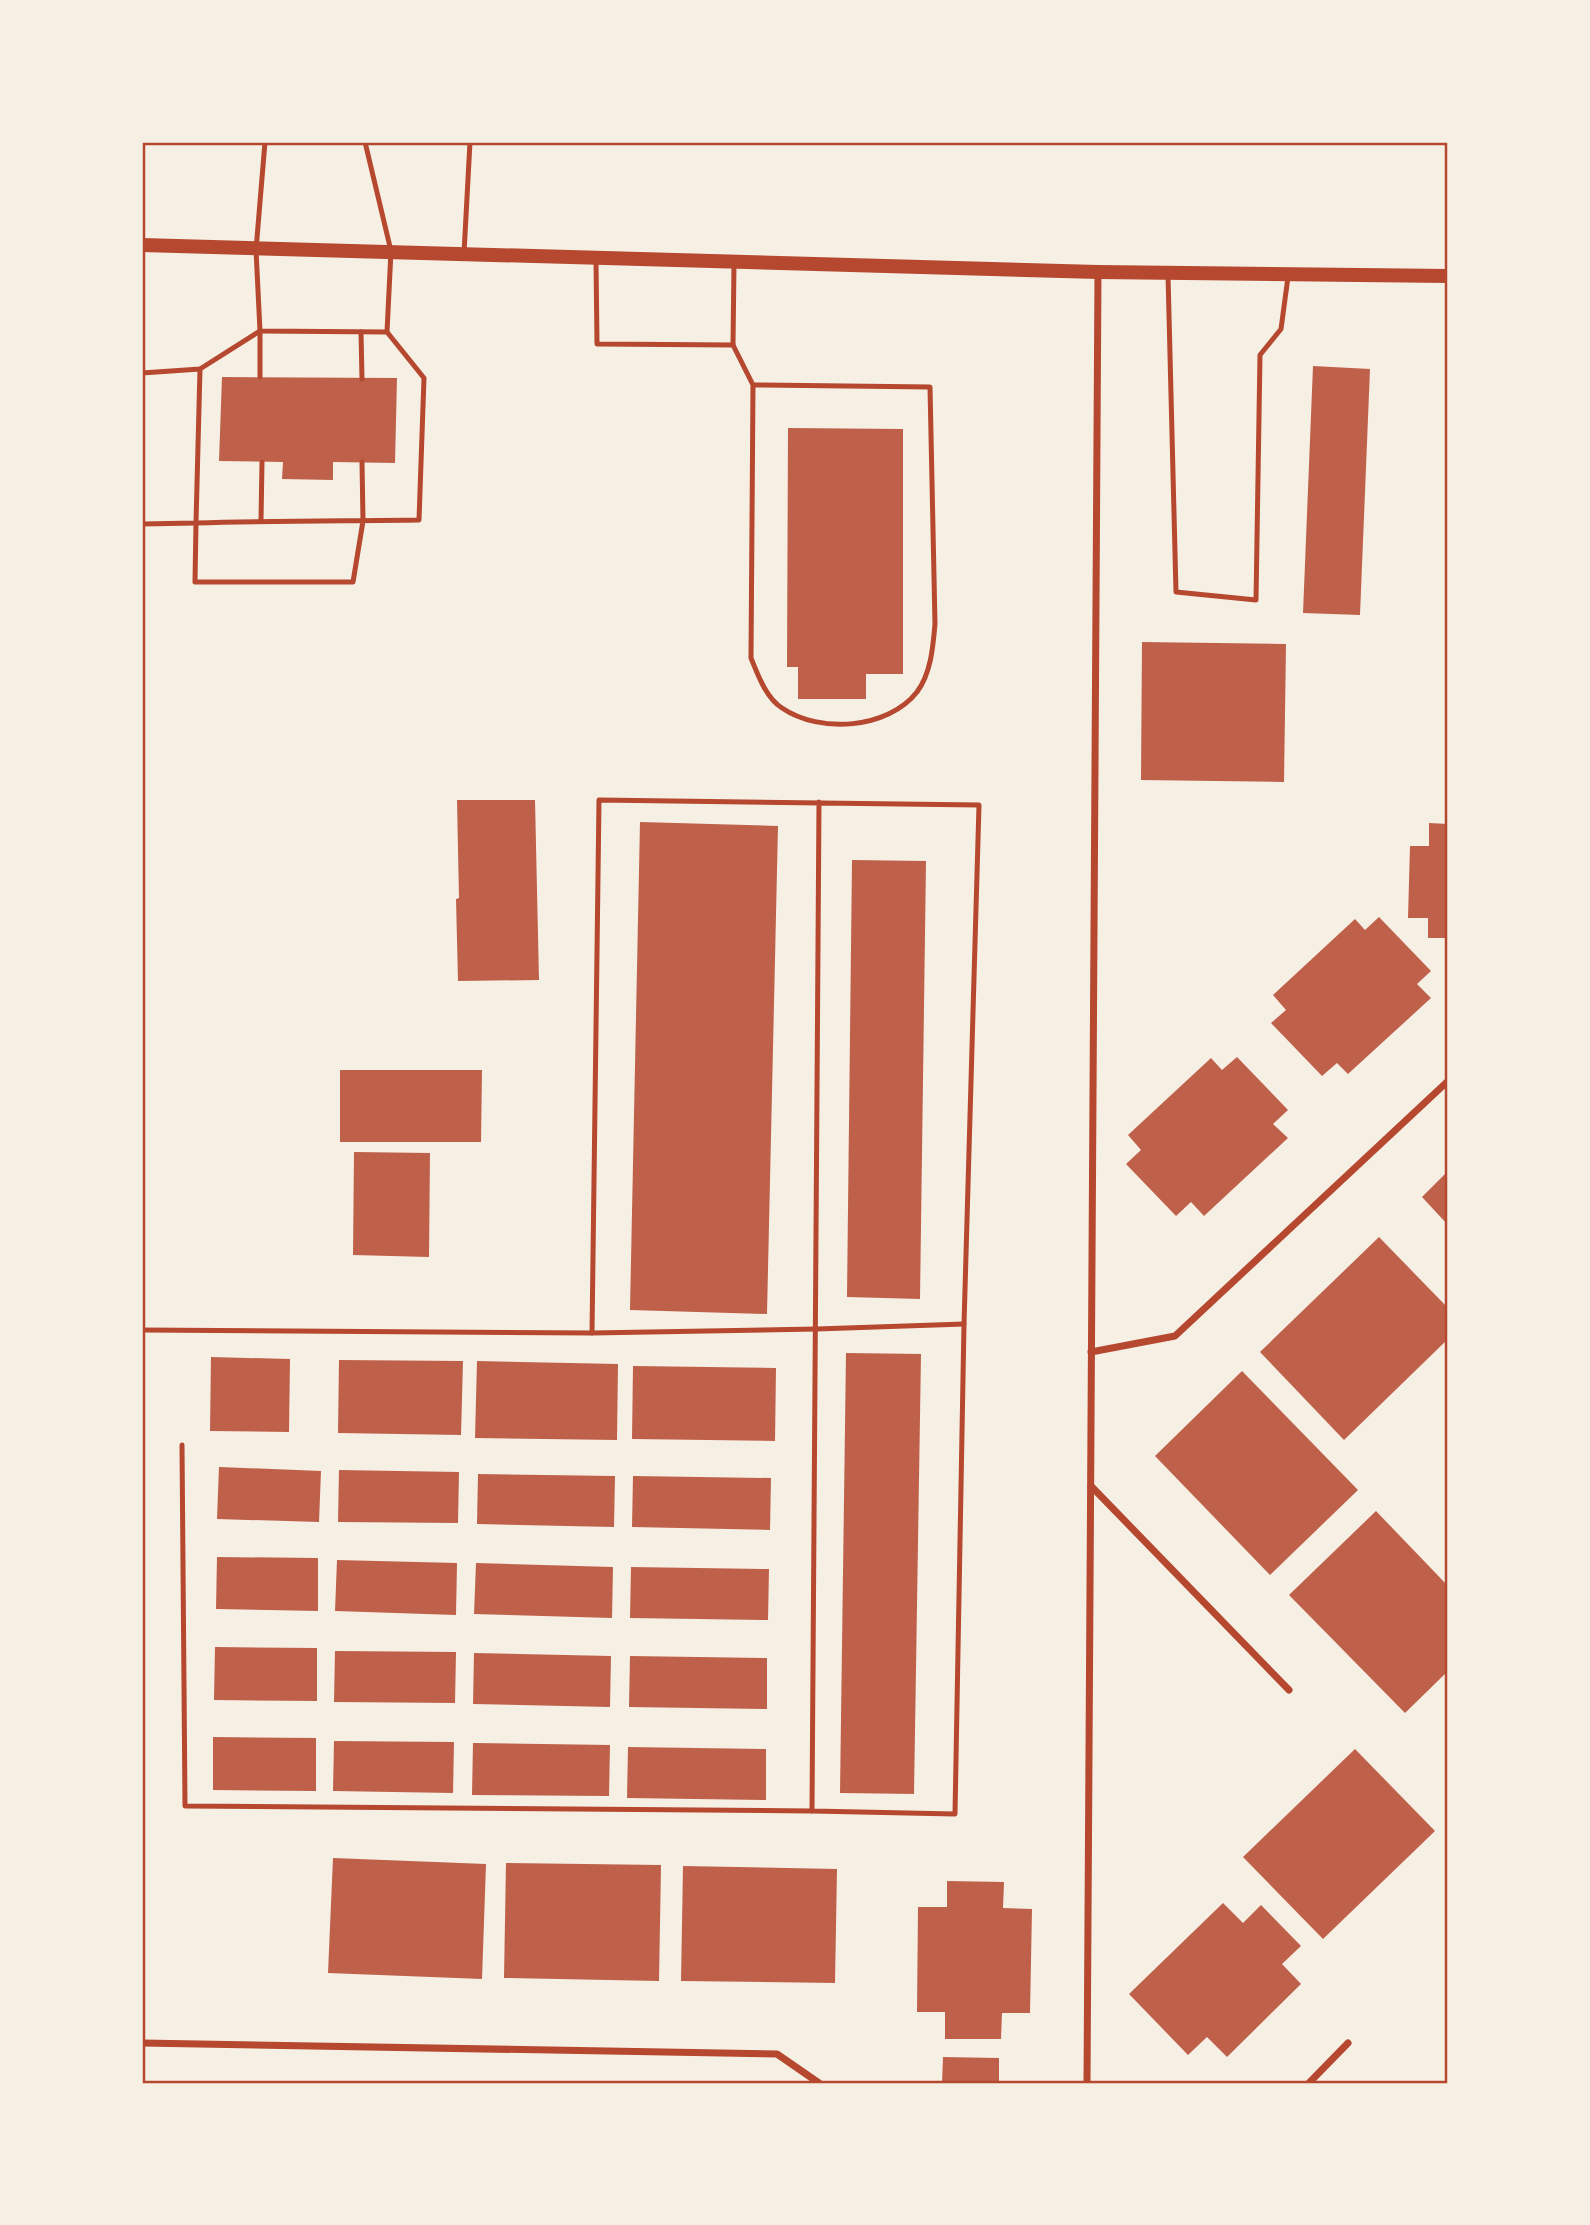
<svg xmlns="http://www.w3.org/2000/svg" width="1590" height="2225" viewBox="0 0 1590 2225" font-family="'Playfair Display',serif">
<rect width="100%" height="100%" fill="#f6efe4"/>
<!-- building -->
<g fill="#bf614a">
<polygon points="1313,366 1370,369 1360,615 1303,613"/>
<polygon points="222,377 397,378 395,463 333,462 333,480 282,479 283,462 219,461"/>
<polygon points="788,428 903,429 903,674 866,674 866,699 798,699 798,667 787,667"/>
<polygon points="1142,642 1286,644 1284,782 1141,780"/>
<polygon points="457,800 535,800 539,980 458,981 456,899 459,898"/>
<polygon points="640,822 778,826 767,1314 630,1310"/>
<polygon points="1429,823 1448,824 1448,938 1428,938 1428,918 1408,918 1410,846 1429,846"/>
<polygon points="852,860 926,861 920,1299 847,1297"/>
<polygon points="1379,917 1431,971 1417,984 1431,998 1348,1074 1337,1063 1322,1076 1271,1023 1286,1010 1273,995 1355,919 1365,930"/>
<polygon points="1237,1057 1288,1110 1273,1124 1288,1138 1204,1216 1191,1202 1176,1216 1126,1164 1141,1150 1128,1135 1211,1058 1222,1070"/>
<polygon points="340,1070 482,1070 481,1142 340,1142"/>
<polygon points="354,1152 430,1153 429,1257 353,1255"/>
<polygon points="1448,1171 1448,1225 1422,1197"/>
<polygon points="1379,1237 1448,1308 1448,1339 1344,1440 1260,1352"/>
<polygon points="846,1353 921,1354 914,1794 840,1793"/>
<polygon points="211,1357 290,1359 289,1432 210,1431"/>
<polygon points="339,1360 463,1361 461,1435 338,1433"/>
<polygon points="477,1361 618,1364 617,1440 475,1438"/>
<polygon points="633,1366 776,1368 775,1441 632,1439"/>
<polygon points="1242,1371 1358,1490 1270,1575 1155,1456"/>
<polygon points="219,1467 321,1471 319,1522 217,1519"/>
<polygon points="339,1470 459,1472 458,1523 338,1522"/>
<polygon points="478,1474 615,1476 614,1527 477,1524"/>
<polygon points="633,1476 771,1478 770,1530 632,1527"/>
<polygon points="1376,1511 1448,1586 1448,1671 1405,1713 1289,1595"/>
<polygon points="217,1557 318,1558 318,1611 216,1609"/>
<polygon points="337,1560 457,1563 456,1615 335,1611"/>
<polygon points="476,1563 613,1567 612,1618 474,1614"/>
<polygon points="631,1567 769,1569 768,1620 630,1618"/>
<polygon points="215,1647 317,1648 317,1701 214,1700"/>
<polygon points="335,1651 456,1652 455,1703 334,1702"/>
<polygon points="474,1653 611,1656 610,1707 473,1704"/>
<polygon points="630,1656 767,1658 767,1709 629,1707"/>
<polygon points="213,1737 316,1738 316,1791 213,1790"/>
<polygon points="334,1741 454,1742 453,1793 333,1791"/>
<polygon points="473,1743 610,1745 609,1796 472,1795"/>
<polygon points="628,1747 766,1749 766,1800 627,1798"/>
<polygon points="1355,1749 1435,1831 1323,1939 1243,1857"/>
<polygon points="333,1858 486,1864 482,1979 328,1973"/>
<polygon points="506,1863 661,1865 659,1981 504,1978"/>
<polygon points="683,1866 837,1869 835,1983 681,1981"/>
<polygon points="947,1881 1004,1882 1003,1908 1032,1909 1030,2013 1002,2013 1001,2039 945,2039 945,2012 917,2012 918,1907 947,1907"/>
<polygon points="1223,1903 1243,1923 1261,1905 1301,1946 1282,1964 1301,1984 1227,2057 1207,2037 1188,2055 1129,1994"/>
<polygon points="943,2057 999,2058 999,2083 942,2083"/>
</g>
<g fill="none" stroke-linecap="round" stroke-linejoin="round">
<!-- service -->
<g stroke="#b5482f" stroke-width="5">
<polyline points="265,142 256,250 260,331 387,332 391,251 365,142"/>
<polyline points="464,253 470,142"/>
<polyline points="596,260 597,344 733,345"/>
<path d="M734,264l-1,81 20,40 -2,273c7,17 15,40 31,50 38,26 106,21 135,-16 14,-19 16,-45 18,-68l-5,-237 -177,-2"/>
<polyline points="1168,275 1176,592 1256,600 1260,355 1281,329 1288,277"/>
<polyline points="260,331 260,377"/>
<polyline points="361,332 362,379"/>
<polyline points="142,373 200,369 260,331"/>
<path d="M362,462l1,59 -10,61h-158l1,-59c74,-2 148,-2 223,-3l5,-142 -37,-46"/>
<polyline points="261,521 262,462"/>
<polyline points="142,524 196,523 200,369"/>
<polyline points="142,1330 592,1333 599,800 979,805 964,1324 955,1814 812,1811 819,802"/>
<polyline points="592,1333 817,1329 964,1324"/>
<polyline points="182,1445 185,1806 812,1811"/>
</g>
<!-- minor -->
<g stroke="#b5482f" stroke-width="7">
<polyline points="1091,1352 1175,1336 1448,1081"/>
<polyline points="1091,1486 1289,1690"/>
<polyline points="142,2043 777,2054 819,2083"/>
<polyline points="1087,2083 1098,272"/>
<polyline points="1309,2083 1348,2043"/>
</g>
<!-- secondary -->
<polyline stroke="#b5482f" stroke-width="14" points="142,245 1098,272 1448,276"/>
</g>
<!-- border -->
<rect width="1590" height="2225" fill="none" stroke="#f6efe4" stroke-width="287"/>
<rect x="144" y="144" width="1302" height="1938" fill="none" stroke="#b5482f" stroke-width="2.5"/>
</svg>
